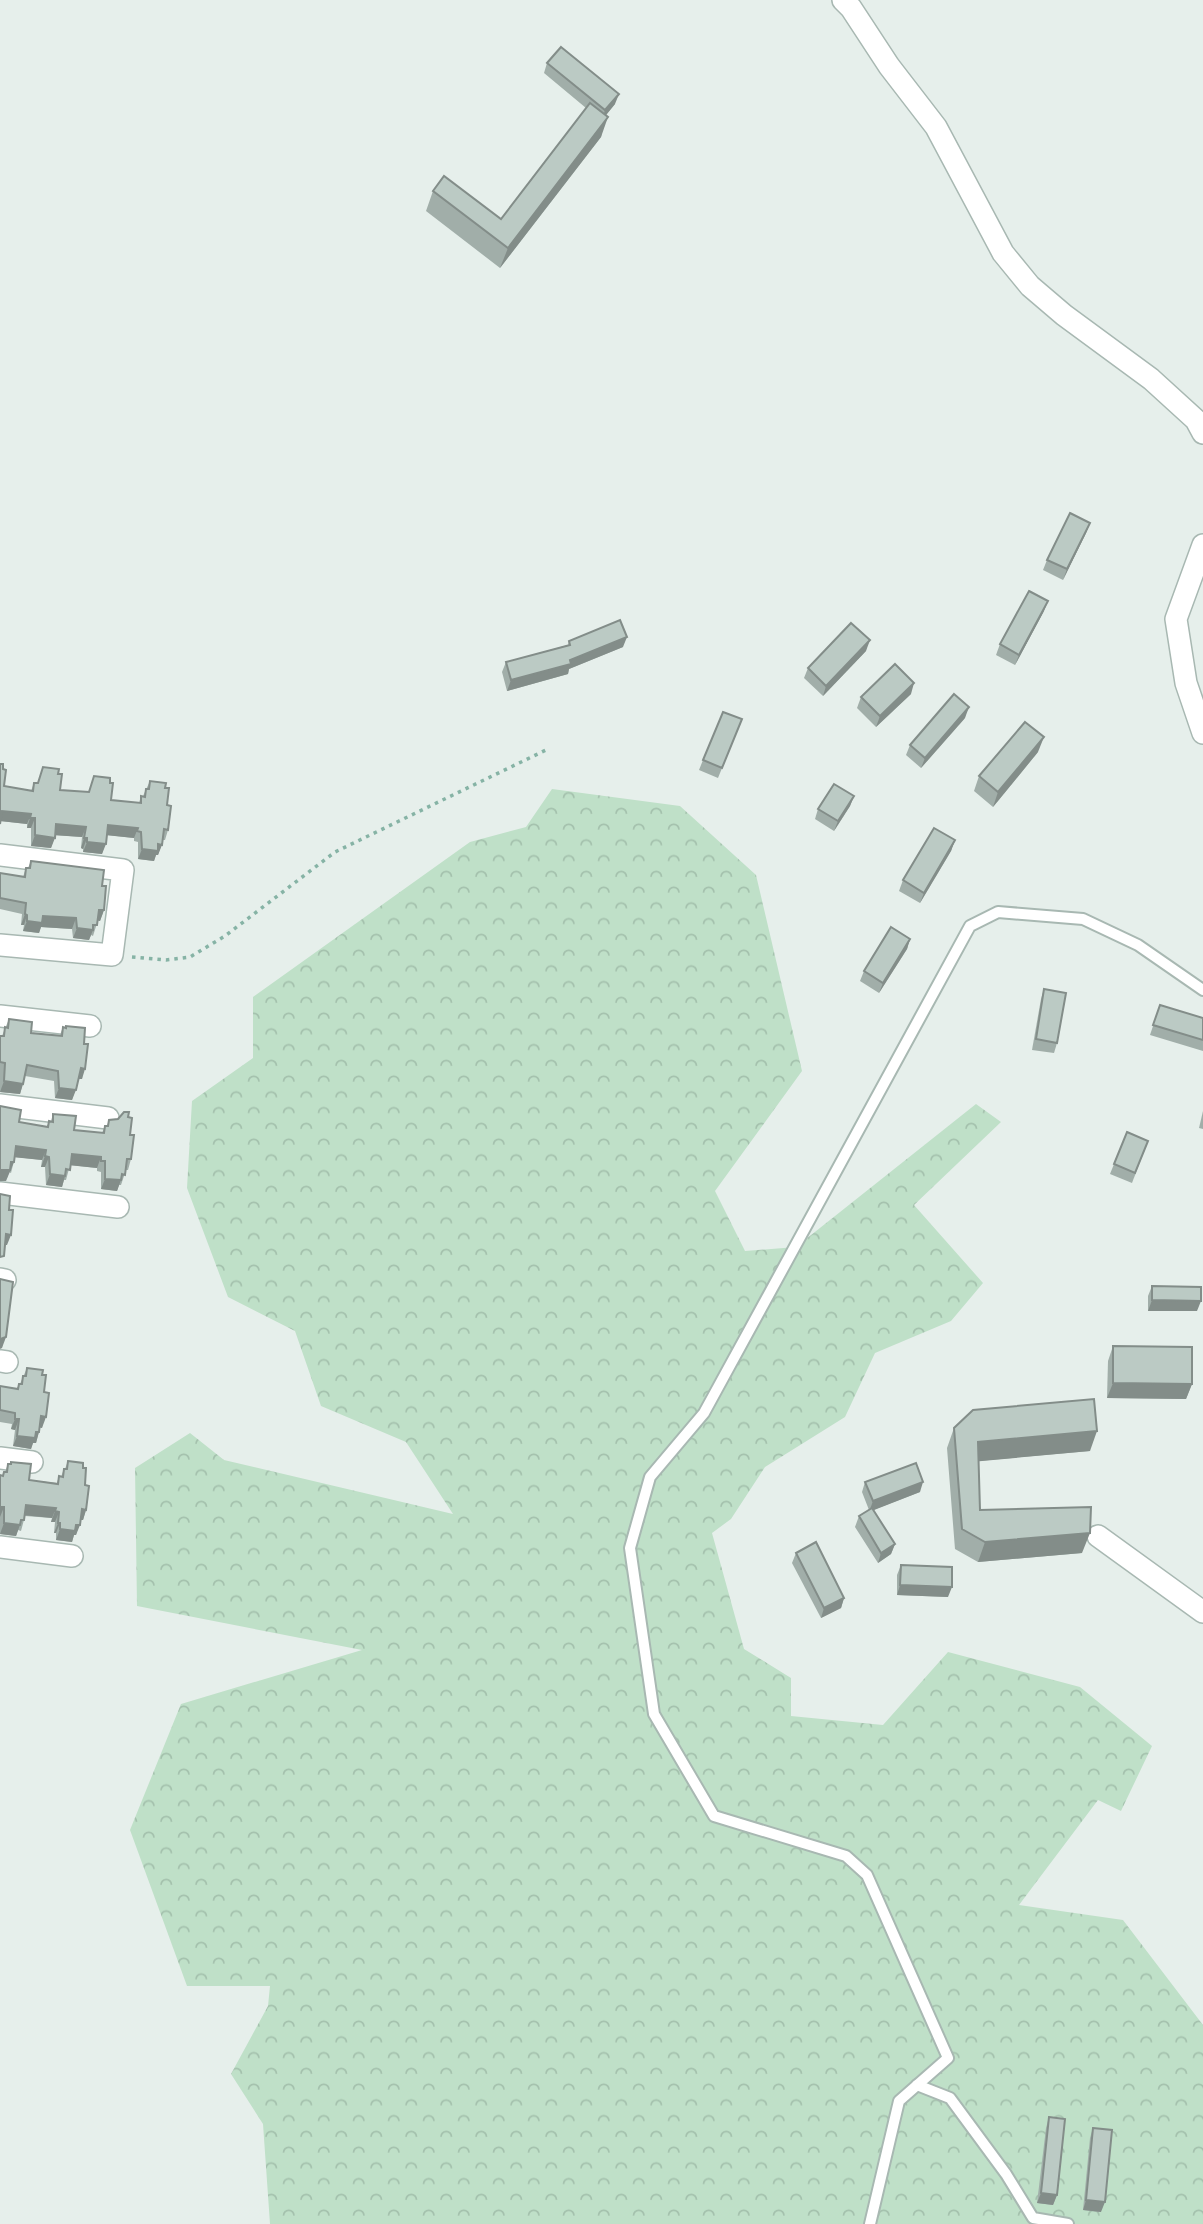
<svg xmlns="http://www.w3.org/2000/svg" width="1203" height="2224" viewBox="0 0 1203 2224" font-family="Quicksand,sans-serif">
<defs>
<pattern id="forest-crowns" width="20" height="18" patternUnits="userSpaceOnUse" patternTransform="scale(1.75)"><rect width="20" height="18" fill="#bfe0c8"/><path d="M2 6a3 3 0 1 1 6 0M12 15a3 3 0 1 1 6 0" fill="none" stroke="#a4c1ad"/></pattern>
</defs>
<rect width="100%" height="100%" fill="#e6efeb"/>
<!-- forest -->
<polygon fill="url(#forest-crowns)" points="552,789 680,806 756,875 802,1071 715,1191 745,1251 796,1247 976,1104 1001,1122 914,1205 983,1283 951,1321 875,1353 845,1417 765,1467 731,1519 712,1533 744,1649 791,1678 791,1716 883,1725 948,1652 1080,1687 1152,1746 1121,1811 1098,1800 1019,1905 1123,1920 1203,2025 1203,2224 270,2224 263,2124 231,2074 268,2006 270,1986 187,1986 130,1830 181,1704 362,1650 137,1606 135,1468 190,1433 224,1460 453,1514 406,1442 321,1406 295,1331 228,1297 187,1188 192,1101 253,1058 253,997 470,842 526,827"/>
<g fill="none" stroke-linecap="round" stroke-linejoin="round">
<!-- lane casing -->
<g stroke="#a8b8b2" stroke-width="14">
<g id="lane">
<polyline points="917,2085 950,2098 1006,2174 1033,2218 1068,2224"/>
<polyline points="870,2224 899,2101 948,2058 867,1875 846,1856 714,1816 654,1714 630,1548 650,1477 704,1413 970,926 998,912 1083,919 1138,945 1203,990"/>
</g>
</g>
<!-- street casing -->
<g stroke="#a8b8b2" stroke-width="24">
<g id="street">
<polyline points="843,0 851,8 889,66 936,127 1003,253 1030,286 1064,315 1151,379 1196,420 1203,433"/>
<polyline points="1203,545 1176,619 1186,683 1203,733"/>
<polyline points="0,855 123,870 112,955 0,945"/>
<polyline points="0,1016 90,1026"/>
<polyline points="0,1105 108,1118"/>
<polyline points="0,1193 118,1207"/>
<polyline points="0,1279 5,1280"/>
<polyline points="0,1361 7,1362"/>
<polyline points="0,1458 32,1462"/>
<polyline points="1098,1536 1203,1612"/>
<polyline points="0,1547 72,1556"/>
</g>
</g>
<!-- path -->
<polyline stroke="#86b3a5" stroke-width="3.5" stroke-dasharray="3.5 5" stroke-linecap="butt" points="132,957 166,960 190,957 225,936 335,852 546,750"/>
<!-- lane -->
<use href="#lane" stroke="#fff" stroke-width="10"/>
<!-- street -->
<use href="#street" stroke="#fff" stroke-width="21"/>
</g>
<!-- wall -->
<g fill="#a1aea9">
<polygon points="547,63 615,104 606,115 601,137 500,268 426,211 433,191 501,219 586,108 544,73"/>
<polygon points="1090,523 1086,533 1063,580 1043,570 1047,560"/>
<polygon points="1044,611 1015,665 996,655 1000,644"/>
<polygon points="569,641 623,647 569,669 568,674 507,691 502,672 506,662 568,645"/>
<polygon points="866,651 823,696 804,678 808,668"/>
<polygon points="911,694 876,727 857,708 861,697"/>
<polygon points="965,718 921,768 906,755 910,745"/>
<polygon points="742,719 718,778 699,770 703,760"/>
<polygon points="1038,752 993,807 974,791 979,776"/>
<polygon points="43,767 58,774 60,790 89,792 110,783 111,800 139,803 141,796 143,796 150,781 165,788 168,830 165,840 163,840 158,855 156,855 154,861 138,859 138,842 134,841 134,838 107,835 102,854 83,852 83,849 81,848 82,837 55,835 51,848 31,846 31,828 27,828 27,824 0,821 3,769 4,786 31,791 34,783 38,783"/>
<polygon points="854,796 850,806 834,831 815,819 818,809"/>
<polygon points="955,840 951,851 920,903 899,891 903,880"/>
<polygon points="31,861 102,886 104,910 100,921 98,920 93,936 91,935 89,940 73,938 72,929 41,927 39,933 23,931 24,925 21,925 22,914 0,909 0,873 23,877 26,868 28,868"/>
<polygon points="910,939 907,949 879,993 860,981 864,971"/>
<polygon points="1044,989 1057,1043 1054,1053 1032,1050 1041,999"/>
<polygon points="1160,1005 1203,1018 1203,1051 1150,1035"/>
<polygon points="9,1019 31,1033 60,1035 63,1027 84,1044 82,1079 78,1079 72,1100 55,1098 54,1081 25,1076 20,1094 0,1092 0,1036 2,1036"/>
<polygon points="1203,1111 1203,1129 1199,1128"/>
<polygon points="53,1114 74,1130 102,1133 105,1126 107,1126 109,1120 128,1117 131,1159 128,1170 126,1170 121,1185 119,1185 117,1191 101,1189 101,1172 97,1171 97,1168 70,1165 66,1180 64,1180 62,1187 46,1185 45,1167 41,1167 42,1160 15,1157 11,1173 9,1172 6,1181 19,1122 47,1127 49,1121 51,1121"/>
<polygon points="1127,1132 1148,1141 1132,1183 1110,1174"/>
<polygon points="1152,1286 1197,1311 1148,1311 1148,1296"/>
<polygon points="1113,1346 1192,1384 1186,1399 1107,1398 1108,1361"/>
<polygon points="27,1368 42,1375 44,1392 42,1428 40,1427 36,1443 33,1443 31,1449 13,1446 15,1430 11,1429 12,1424 0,1422 0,1386 17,1389 19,1384 20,1384"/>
<polygon points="954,1428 1090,1451 978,1461 980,1510 1082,1553 978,1562 955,1549 947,1448"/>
<polygon points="68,1461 83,1468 86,1510 83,1520 80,1520 76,1535 74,1535 72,1542 56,1540 56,1533 54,1533 55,1522 51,1522 52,1518 25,1516 21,1531 18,1530 16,1536 0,1534 0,1475 2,1476 4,1472 5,1472 8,1464 29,1480 57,1483 59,1476 61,1477 64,1469 65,1469"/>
<polygon points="865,1482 920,1492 873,1510 895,1544 891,1554 878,1563 855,1527 859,1516 869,1510 862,1492"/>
<polygon points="796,1553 844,1598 841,1608 821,1618 792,1563"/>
<polygon points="901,1565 948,1597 897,1595 897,1575"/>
<polygon points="1049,2117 1057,2195 1053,2205 1037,2203 1046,2128"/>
<polygon points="1093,2128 1101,2212 1083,2210 1090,2138"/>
</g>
<!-- shaded-wall -->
<g fill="#838d89">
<polygon points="619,94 615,104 602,120 605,110"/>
<polygon points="608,117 601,137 500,268 508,248"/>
<polygon points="1090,523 1086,533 1063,580 1067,569"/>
<polygon points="1048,601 1044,611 1015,665 1019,655"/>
<polygon points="627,637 623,647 569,669 568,674 507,691 511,680 570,660"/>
<polygon points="870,640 866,651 823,696 826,686"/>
<polygon points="914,683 911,694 876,727 880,716"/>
<polygon points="969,707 965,718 921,768 925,758"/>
<polygon points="1044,737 1038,752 993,807 998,792"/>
<polygon points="854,796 850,806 834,831 838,821"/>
<polygon points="2,811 31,814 27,824 0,821"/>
<polygon points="30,818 35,818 31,828 27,828"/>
<polygon points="56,824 86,827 82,837 52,835"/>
<polygon points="108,825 138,828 134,838 105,835"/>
<polygon points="35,835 55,838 51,848 31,846"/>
<polygon points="84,838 87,838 83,849 81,848"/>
<polygon points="955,840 951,851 920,903 924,893"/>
<polygon points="87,842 106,844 102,854 83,852"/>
<polygon points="158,844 162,845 158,855 156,855 154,861 138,859 142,849"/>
<polygon points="99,910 104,910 100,921 95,920"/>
<polygon points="25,914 27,915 24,925 21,925"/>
<polygon points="43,916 76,918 72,929 41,927 39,933 23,931 27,921"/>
<polygon points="77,928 93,930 89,940 73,938"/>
<polygon points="910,939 907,949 879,993 883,983"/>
<polygon points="81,1068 85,1069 82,1079 77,1079"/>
<polygon points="4,1081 23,1084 20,1094 0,1092"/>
<polygon points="59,1088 76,1090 72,1100 55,1098"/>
<polygon points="16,1146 46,1150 42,1160 12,1157"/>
<polygon points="72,1154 101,1157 97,1168 68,1165"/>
<polygon points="45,1156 49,1157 45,1167 41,1167"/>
<polygon points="11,1162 14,1162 6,1181 0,1181 0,1170"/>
<polygon points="50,1174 65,1176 62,1187 46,1185"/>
<polygon points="105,1179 121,1180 117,1191 101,1189"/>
<polygon points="6,1234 11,1235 7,1245 2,1245"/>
<polygon points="1152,1300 1201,1301 1197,1311 1148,1311"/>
<polygon points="6,1337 2,1348 0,1349 0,1339"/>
<polygon points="1113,1383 1192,1384 1186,1399 1107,1398"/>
<polygon points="41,1416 46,1417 42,1428 37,1427"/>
<polygon points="15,1419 19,1419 15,1430 11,1429"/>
<polygon points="1097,1431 1090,1451 971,1462 978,1442"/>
<polygon points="36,1432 39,1432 36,1443 33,1443 31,1449 13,1446 17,1436"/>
<polygon points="923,1482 920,1492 869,1512 873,1501"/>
<polygon points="26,1505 56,1508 52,1518 22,1515"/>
<polygon points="0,1507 4,1507 0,1517"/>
<polygon points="82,1509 86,1510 83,1520 78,1520"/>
<polygon points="55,1511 59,1512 55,1522 51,1522"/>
<polygon points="4,1523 20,1525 16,1536 0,1534"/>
<polygon points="58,1523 60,1523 56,1533 54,1533"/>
<polygon points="76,1525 80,1525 76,1535 74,1535 72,1542 56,1540 60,1529"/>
<polygon points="1090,1533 1082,1553 978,1562 985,1542"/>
<polygon points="895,1544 891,1554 878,1563 881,1553"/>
<polygon points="900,1585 952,1587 948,1597 897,1595"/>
<polygon points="844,1598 841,1608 821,1618 824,1608"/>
<polygon points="1041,2193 1057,2195 1053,2205 1037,2203"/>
<polygon points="1086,2200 1105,2202 1101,2212 1083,2210"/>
</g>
<!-- building -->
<g fill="#bbcac4" stroke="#838d89" stroke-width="2">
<polygon points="561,47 619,94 605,110 547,63"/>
<polygon points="590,103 608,117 508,248 433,191 444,176 501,219"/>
<polygon points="1070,513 1090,523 1067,569 1047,560"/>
<polygon points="1029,591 1048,601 1019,655 1000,644"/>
<polygon points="620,620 627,637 570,660 571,664 511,680 506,662 570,645 569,641"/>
<polygon points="851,623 870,640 826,686 808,668"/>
<polygon points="895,664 914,683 880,716 861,697"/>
<polygon points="954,694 969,707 925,758 910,745"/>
<polygon points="723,712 742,719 722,768 703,760"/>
<polygon points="1025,722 1044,737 998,792 979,776"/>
<polygon points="0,764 3,764 3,769 6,770 4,786 33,791 34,783 38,783 43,767 59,769 58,774 62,774 60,790 89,792 94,776 110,778 110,783 113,783 111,800 141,803 141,796 145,797 146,789 149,789 150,781 166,783 165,788 169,788 167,805 171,806 168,830 164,829 162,845 158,844 158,851 142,849 141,832 137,831 138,828 108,825 106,844 87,842 87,838 84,838 86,827 56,824 55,838 35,835 35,818 30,818 31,814 2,811 0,824"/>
<polygon points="834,784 854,796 838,821 818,809"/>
<polygon points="934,828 955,840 924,893 903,880"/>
<polygon points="31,861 104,870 102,886 106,886 104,910 99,910 97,925 93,925 93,930 77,928 76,918 43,916 42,923 27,921 27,915 25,914 26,903 0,898 0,873 25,877 26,868 30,868"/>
<polygon points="891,927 910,939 883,983 864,971"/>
<polygon points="1044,989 1066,993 1057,1043 1036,1039"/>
<polygon points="1160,1005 1203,1018 1203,1040 1153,1025"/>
<polygon points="9,1019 32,1022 31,1033 62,1036 63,1027 66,1028 66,1026 85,1028 84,1044 88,1044 85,1069 81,1068 76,1090 59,1088 58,1071 27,1065 23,1084 4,1081 5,1063 0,1062 0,1036 4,1036 5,1027 8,1028"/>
<polygon points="0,1106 21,1110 19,1122 48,1127 49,1121 53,1122 53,1114 76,1116 74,1130 104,1133 105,1126 108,1126 109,1120 118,1119 124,1112 129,1112 128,1117 132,1118 130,1135 134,1135 131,1159 127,1159 125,1175 122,1174 121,1180 105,1179 105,1161 101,1161 101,1157 72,1154 70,1170 66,1169 65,1176 50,1174 49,1157 45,1156 46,1150 16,1146 14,1162 11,1162 10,1170 0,1170"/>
<polygon points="1127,1132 1148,1141 1135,1173 1114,1164"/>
<polygon points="0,1194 10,1196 9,1210 13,1210 11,1235 6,1234 4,1256 0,1257"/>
<polygon points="0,1279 13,1282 6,1337 0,1339"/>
<polygon points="1152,1286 1201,1287 1201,1301 1152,1300"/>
<polygon points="1113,1346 1192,1347 1192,1384 1113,1383"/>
<polygon points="27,1368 43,1370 42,1375 46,1375 44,1392 49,1393 46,1417 41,1416 39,1432 36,1432 35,1438 17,1436 19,1419 15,1419 15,1413 0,1410 0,1386 18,1389 19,1384 22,1384 23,1376 26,1376"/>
<polygon points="1094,1399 1097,1431 978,1442 980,1510 1091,1507 1090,1533 985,1542 962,1529 954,1428 973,1410"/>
<polygon points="68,1461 83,1463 83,1468 86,1468 85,1485 89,1486 86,1510 82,1509 80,1525 76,1525 75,1531 60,1529 60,1523 58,1523 59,1512 55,1511 56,1508 26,1505 24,1520 21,1520 20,1525 4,1523 4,1507 0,1507 0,1475 3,1476 4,1472 7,1472 8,1464 11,1464 11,1462 31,1464 29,1480 58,1484 59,1476 63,1477 64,1469 67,1469"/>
<polygon points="916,1463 923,1482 873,1501 865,1482"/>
<polygon points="872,1508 895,1544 881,1553 859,1516"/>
<polygon points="816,1542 844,1598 824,1608 796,1553"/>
<polygon points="901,1565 952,1567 952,1587 900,1585"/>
<polygon points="1049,2117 1065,2119 1057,2195 1041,2193"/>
<polygon points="1093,2128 1112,2130 1105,2202 1086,2200"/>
</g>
</svg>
